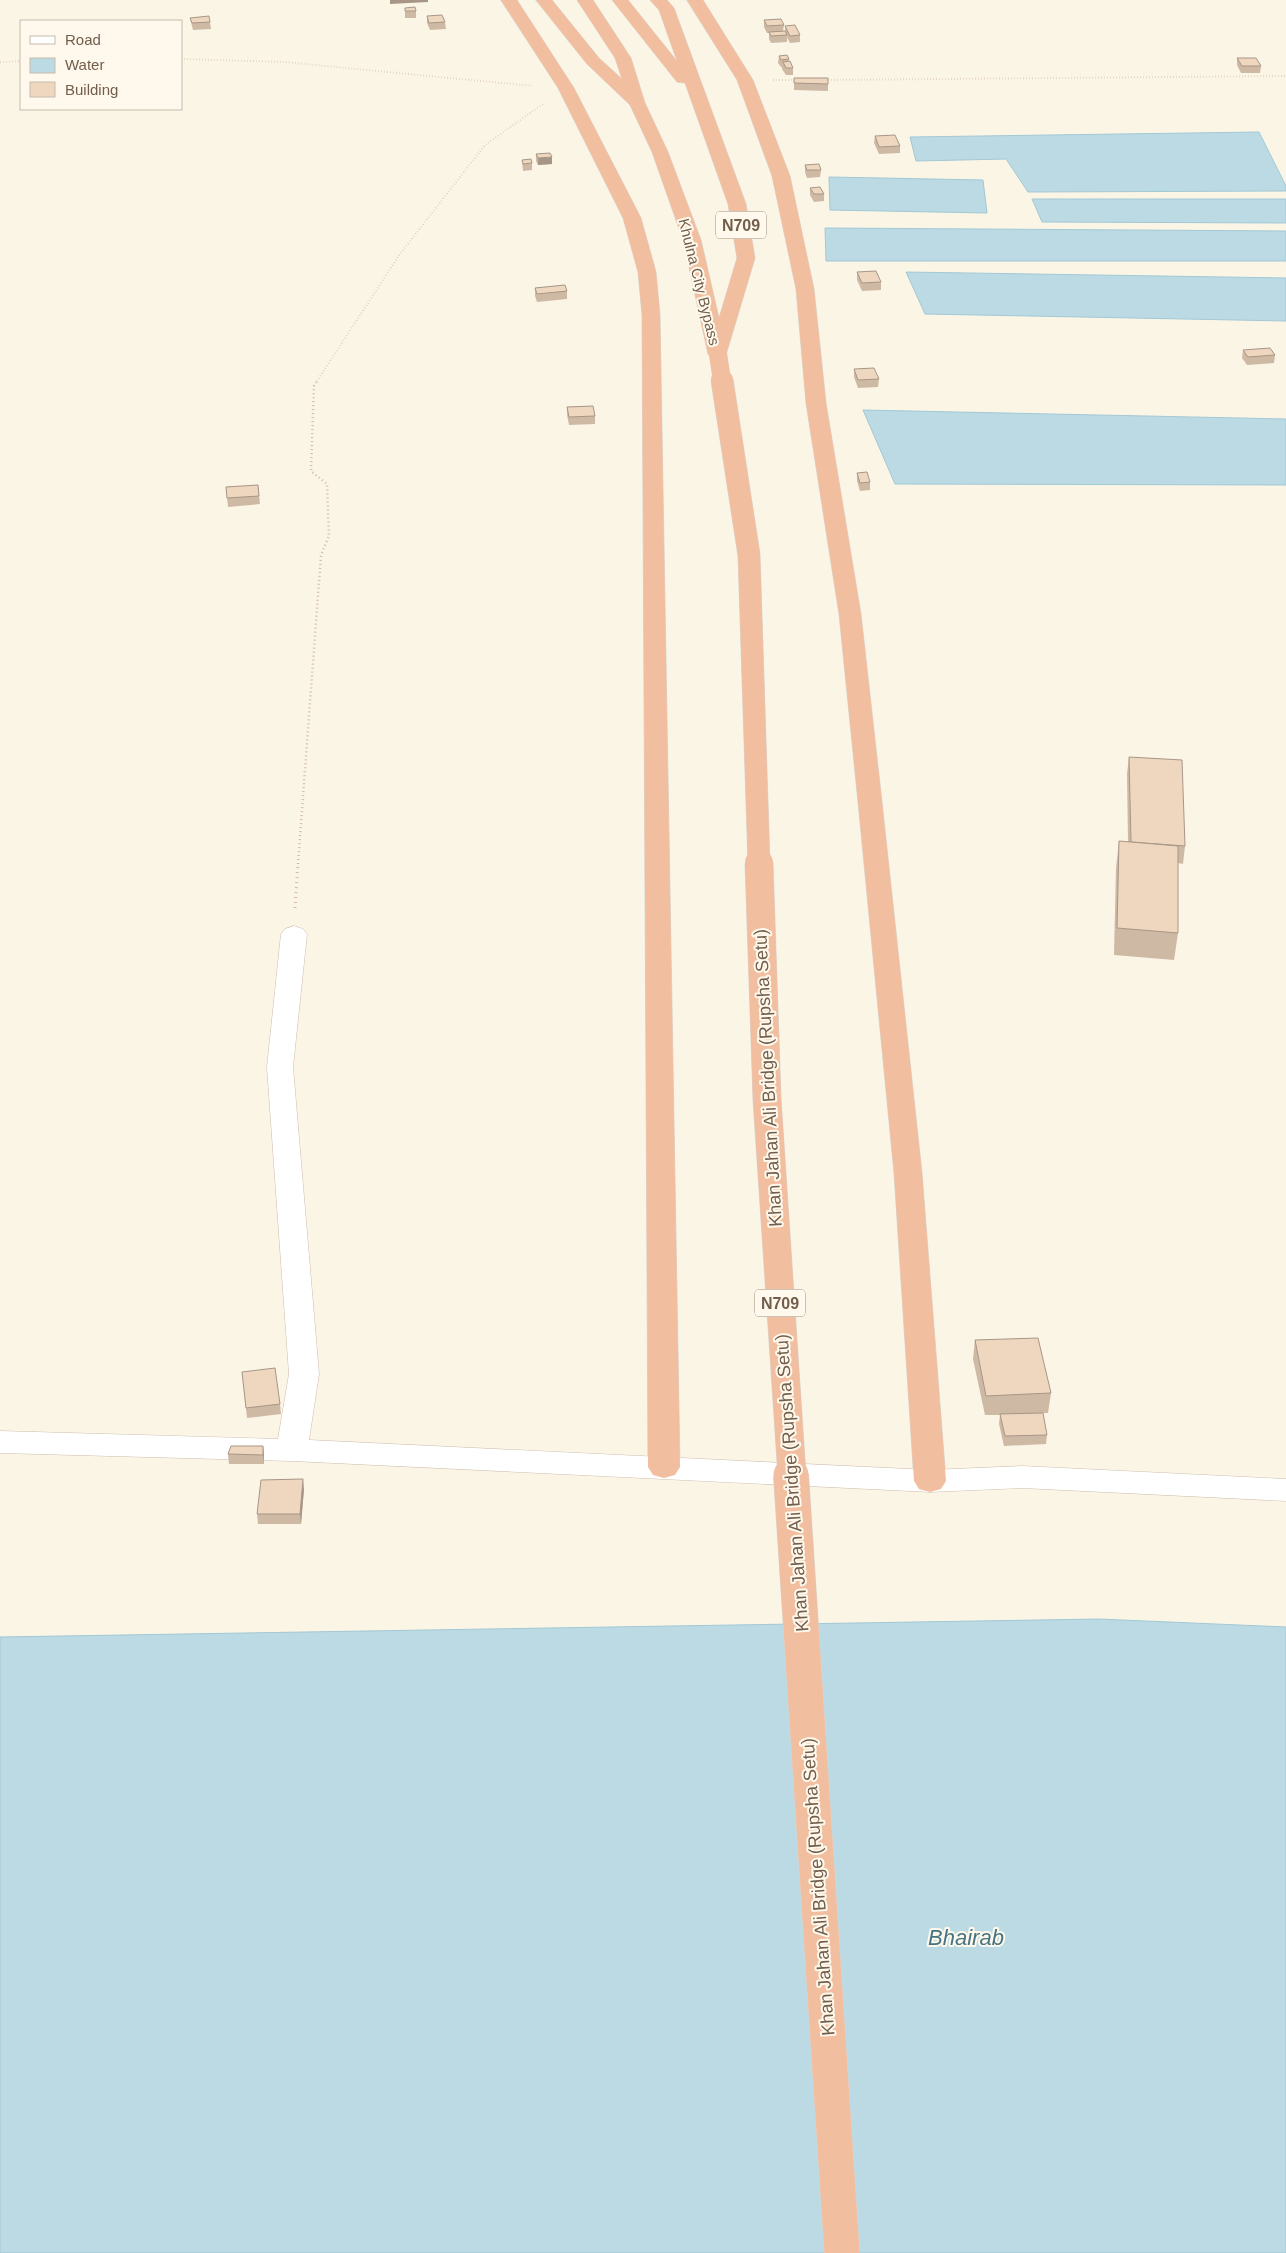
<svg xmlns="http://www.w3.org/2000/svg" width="1286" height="2253" viewBox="0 0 1286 2253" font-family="Helvetica,sans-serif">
<rect width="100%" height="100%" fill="#fbf5e6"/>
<!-- water -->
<g fill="#bbdae4" stroke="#a2c8d5">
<polygon points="1259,132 1286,186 1286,191 1028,192 1006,159 916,161 910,137"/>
<polygon points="829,177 983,180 987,213 830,210"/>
<polygon points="1032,199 1286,199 1286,223 1042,222"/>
<polygon points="825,228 1286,231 1286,261 826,261"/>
<polygon points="906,272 1286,278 1286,321 925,314"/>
<polygon points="863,410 1286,419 1286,485 895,484"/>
<polygon points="1099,1619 1286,1627 1286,2253 0,2253 0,1637"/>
</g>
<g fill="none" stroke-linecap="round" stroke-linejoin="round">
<!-- minor casing -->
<g stroke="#ccbead" stroke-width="1">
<polygon id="minor" points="294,926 303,929 307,934 293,1067 319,1374 309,1440 930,1470 1022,1466 1286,1479 1286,1501 1022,1488 930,1492 292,1461 0,1453 0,1431 278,1439 289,1374 267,1067 281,934 285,929"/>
</g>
<!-- highway casing -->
<g stroke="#dbd5d0" stroke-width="1">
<g id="highway">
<polygon points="501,0 517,0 574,88 641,218 656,272 660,315 680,1467 675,1475 664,1478 653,1475 648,1467 642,315 638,272 623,218 558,88"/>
<polygon points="536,0 552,0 599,58 622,79 615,58 577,0 593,0 631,58 645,103 668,152 701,240 719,318 737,258 728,204 685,83 677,82 612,0 628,0 677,61 659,10 650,0 667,0 674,8 746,204 755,258 725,358 718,360 711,358 708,354 683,240 652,152 630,105 587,64"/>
<polygon points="687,0 703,0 753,80 790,176 814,289 826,403 861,614 882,802 922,1173 946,1481 941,1489 930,1492 919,1489 914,1481 894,1173 858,802 839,614 806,403 796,289 772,176 737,80"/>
</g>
</g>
<!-- path-far2 -->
<g stroke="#d4bba2" stroke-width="2" stroke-dasharray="0.5 2.5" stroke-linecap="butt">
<polyline points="181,59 284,62 533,86"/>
<polyline points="0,62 21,61"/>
<polyline points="773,80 797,80"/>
<polyline points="825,80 1286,76"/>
<polyline points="317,381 400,254 485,145 543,104"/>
</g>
<!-- path-far1 -->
<polyline stroke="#d4bba2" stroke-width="2.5" stroke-dasharray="1 3" stroke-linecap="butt" points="298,864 321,555 329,536 327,484 311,471 314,386 318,380"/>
<!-- path -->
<polyline stroke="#d4bba2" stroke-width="3" stroke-dasharray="1 4" stroke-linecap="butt" points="295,908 298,863"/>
<!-- minor -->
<use href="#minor" fill="#fff" fill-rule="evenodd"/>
<!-- highway -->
<use href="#highway" fill="#f2bea0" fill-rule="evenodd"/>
<!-- highway-bridge-far3 casing -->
<g stroke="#dbd5d0" stroke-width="18" stroke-linecap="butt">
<polyline id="highway-bridge-far3" points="718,354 722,381"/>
</g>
<!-- highway-bridge-far2 casing -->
<g stroke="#dbd5d0" stroke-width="23" stroke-linecap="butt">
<polyline id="highway-bridge-far2" points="722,380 749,555 759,864"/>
</g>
<!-- highway-bridge-far1 casing -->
<g stroke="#dbd5d0" stroke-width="29" stroke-linecap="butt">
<polyline id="highway-bridge-far1" points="759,863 767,1099 792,1476"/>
</g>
<!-- highway-bridge casing -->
<g stroke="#dbd5d0" stroke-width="36" stroke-linecap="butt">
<polyline id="highway-bridge" points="791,1475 842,2253"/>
</g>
<!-- highway-bridge-far3 -->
<use href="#highway-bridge-far3" stroke="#f2bea0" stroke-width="18"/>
<!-- highway-bridge-far2 -->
<use href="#highway-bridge-far2" stroke="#f2bea0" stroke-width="22"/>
<!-- highway-bridge-far1 -->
<use href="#highway-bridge-far1" stroke="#f2bea0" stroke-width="28"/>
<!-- highway-bridge -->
<use href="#highway-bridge" stroke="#f2bea0" stroke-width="35"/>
</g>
<!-- wall -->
<g fill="#ceb9a4">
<polygon points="405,8 416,11 416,18 405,18"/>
<polygon points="427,16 445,22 446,29 430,30 427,23"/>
<polygon points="190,18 210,22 211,29 193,30"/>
<polygon points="764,20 784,25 783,31 785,31 785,26 800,35 800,42 790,43 787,37 787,42 771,43 769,39 769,33 767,33 764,27"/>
<polygon points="779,56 789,59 789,61 793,68 793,75 786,75 782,69 782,67 781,67 778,63"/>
<polygon points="1237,58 1261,66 1260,73 1241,73 1237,65"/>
<polygon points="794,78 828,84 828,91 794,90"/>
<polygon points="875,136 900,146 900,153 879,154 874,143"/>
<polygon points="536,154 552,164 538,165 536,161"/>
<polygon points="522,160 532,163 532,170 523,171"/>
<polygon points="805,165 821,170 820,177 807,178 805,172"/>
<polygon points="810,188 824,194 824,201 814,202 810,195"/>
<polygon points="857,272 881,282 881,290 862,291 857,280"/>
<polygon points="535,288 567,291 567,299 537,302 535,296"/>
<polygon points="1243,350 1275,355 1274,363 1247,365 1242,358"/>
<polygon points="854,369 879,379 878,387 858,388 854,377"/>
<polygon points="567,407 595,416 595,424 569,425 567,415"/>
<polygon points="857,473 870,482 870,490 860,491 857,481"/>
<polygon points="258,485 260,504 228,507 226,487"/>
<polygon points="1129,757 1185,846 1183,864 1178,863 1178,933 1174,960 1114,955 1116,868 1119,841 1128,842 1127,774"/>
<polygon points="975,1340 1051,1393 1048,1413 1043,1413 1047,1435 1046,1444 1004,1446 999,1424 1000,1415 985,1415 973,1359"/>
<polygon points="242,1372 280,1404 281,1414 247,1418"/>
<polygon points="263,1446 264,1456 264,1464 229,1464 228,1454"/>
<polygon points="304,1489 301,1524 258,1524 257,1514"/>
</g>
<!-- shaded-wall -->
<g fill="#a79686">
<polygon points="390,0 428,0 428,2 390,4"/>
<polygon points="552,157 552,164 538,165 538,158"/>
<polygon points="263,1446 264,1456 264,1464 263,1455"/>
<polygon points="303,1479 304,1489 301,1524 300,1514"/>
</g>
<!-- building -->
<g fill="#efd7bf" stroke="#a79686">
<polygon points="415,7 416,11 405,11 405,8"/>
<polygon points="442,15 445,22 429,23 427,16"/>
<polygon points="209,16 210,22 192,23 190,18"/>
<polygon points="781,19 784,25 767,26 764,20"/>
<polygon points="795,25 800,35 790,36 785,26"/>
<polygon points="785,31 787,35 771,36 769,32"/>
<polygon points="787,55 789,59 781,60 779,56"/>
<polygon points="1237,58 1256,58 1261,66 1242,66"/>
<polygon points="790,61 793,68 786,68 783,62"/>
<polygon points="794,78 828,78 828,84 794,83"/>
<polygon points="895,135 900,146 879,147 875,136"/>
<polygon points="550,153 552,157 538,158 536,154"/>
<polygon points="531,159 532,163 523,164 522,160"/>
<polygon points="819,164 821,170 807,170 805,165"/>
<polygon points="820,187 824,194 814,194 810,188"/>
<polygon points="876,271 881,282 862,283 857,272"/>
<polygon points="565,285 567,291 537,294 535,288"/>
<polygon points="1270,348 1275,355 1248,357 1243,350"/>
<polygon points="874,368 879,379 858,380 854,369"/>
<polygon points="593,406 595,416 569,417 567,407"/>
<polygon points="867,472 870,482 860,483 857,473"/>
<polygon points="258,485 259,496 227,498 226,487"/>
<polygon points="1129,757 1182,760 1185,846 1131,842"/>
<polygon points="1119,841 1178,846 1178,933 1117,928"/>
<polygon points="1038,1338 1051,1393 986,1396 975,1340"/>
<polygon points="275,1368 280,1404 246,1408 242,1372"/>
<polygon points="1043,1413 1047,1435 1005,1436 1000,1414"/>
<polygon points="231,1446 263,1446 263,1455 228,1454"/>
<polygon points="303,1479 300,1514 257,1514 261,1480"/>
</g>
<g text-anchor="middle" stroke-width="4" stroke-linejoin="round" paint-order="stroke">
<!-- far-street labels -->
<g font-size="15" fill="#735e4c" stroke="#fef9ec">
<text transform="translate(699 282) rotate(76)" y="5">Khulna City Bypass</text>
</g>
<!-- shield labels -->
<g fill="#fef9ec" stroke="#9d8c7c" stroke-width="1">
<rect x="716" y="211.5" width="50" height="27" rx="4"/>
<rect x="755" y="1289.5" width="50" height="27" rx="4"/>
</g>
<g font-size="16" font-weight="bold" fill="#735e4c">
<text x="741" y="231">N709</text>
<text x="780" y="1309">N709</text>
</g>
<!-- street labels -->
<g font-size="18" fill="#735e4c" stroke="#fef9ec">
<text transform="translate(768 1078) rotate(-93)" y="6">Khan Jahan Ali Bridge (Rupsha Setu)</text>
<text transform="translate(792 1483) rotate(-94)" y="6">Khan Jahan Ali Bridge (Rupsha Setu)</text>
<text transform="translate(818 1887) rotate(-94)" y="6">Khan Jahan Ali Bridge (Rupsha Setu)</text>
</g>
<!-- near-water labels -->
<g font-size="22" font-style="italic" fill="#477485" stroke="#fef9ec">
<text x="966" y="1945">Bhairab</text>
</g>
</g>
<!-- legend -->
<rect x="20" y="20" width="162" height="90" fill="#fef9ec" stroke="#c6bbac"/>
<rect x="30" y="36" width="25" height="8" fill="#ffffff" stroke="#c6bbac"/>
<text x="65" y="45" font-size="15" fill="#735e4c">Road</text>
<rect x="30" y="58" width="25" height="15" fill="#bbdae4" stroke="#c6bbac"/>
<text x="65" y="70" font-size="15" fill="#735e4c">Water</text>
<rect x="30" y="82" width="25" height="15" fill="#efd7bf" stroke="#c6bbac"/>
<text x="65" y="95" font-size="15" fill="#735e4c">Building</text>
</svg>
